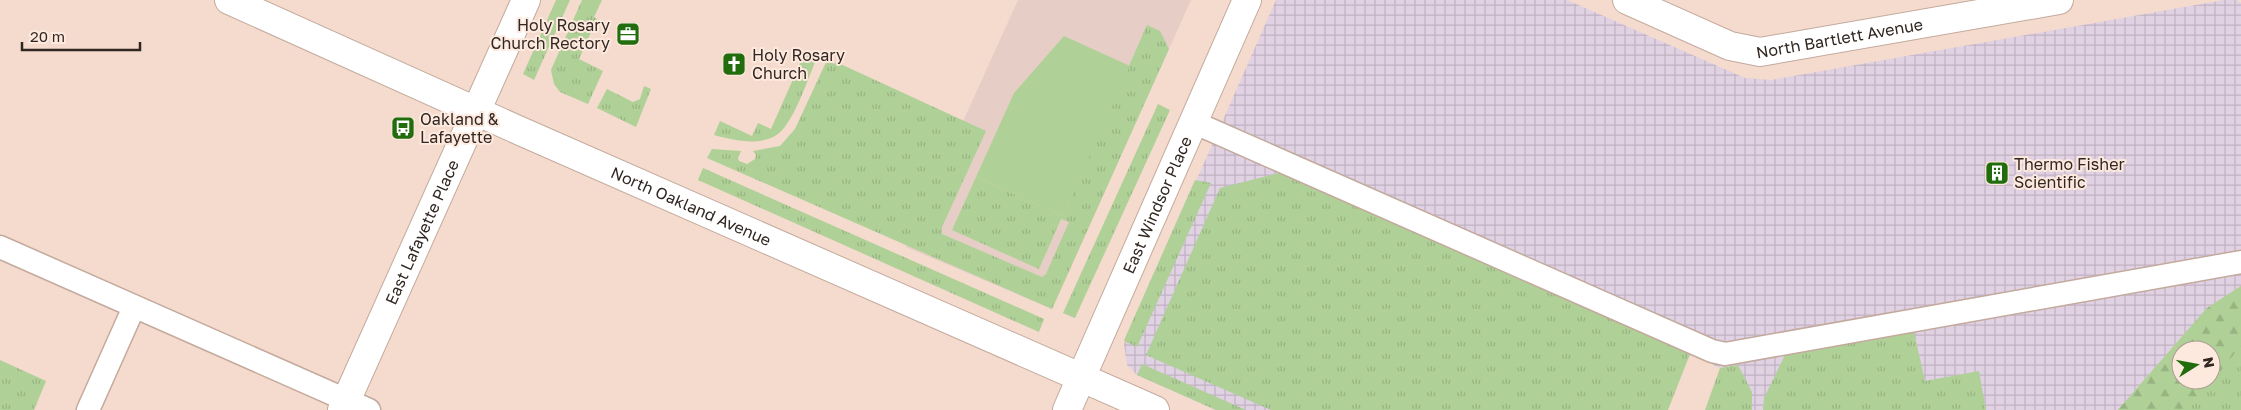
<svg xmlns="http://www.w3.org/2000/svg" width="2241" height="410" viewBox="0 0 2241 410" font-family="'Golos Text',sans-serif">
<defs>
<pattern id="industrial-grid" width="8" height="8" patternUnits="userSpaceOnUse" patternTransform="scale(1.25)"><rect width="8" height="8" fill="#e0d1e3"/><path d="M0 4h8M4 0v8" fill="none" stroke="#c1b3c2"/></pattern>
<pattern id="grass-tufts" width="24" height="20" patternUnits="userSpaceOnUse" patternTransform="scale(1.25)"><rect width="24" height="20" fill="#afd097"/><path d="M3 7l-1-3M5 7V3M7 7l1-3M15 17l-1-3M17 17v-4M19 17l1-3" fill="none" stroke="#97b382"/></pattern>
<pattern id="forest-firs" width="22" height="20" patternUnits="userSpaceOnUse" patternTransform="scale(1.25)"><rect width="22" height="20" fill="#afd097"/><path d="M5 1l3.5 6h-7zM16 11l3.5 6h-7z" fill="#97b382"/></pattern>
</defs>
<rect width="100%" height="100%" fill="#f4dbcd"/>
<!-- industrial -->
<polygon fill="url(#industrial-grid)" points="1276,0 1567,0 1745,78 1771,80 2224,0 2237,0 2241,3 2241,286 2207,308 2118,410 1718,410 1737,365 1720,368 1673,346 1644,410 1216,410 1137,375 1127,365 1124,344"/>
<!-- education -->
<polygon fill="#e6cec6" points="1018,0 1191,0 1052,309 906,247"/>
<!-- grass -->
<g fill="url(#grass-tufts)" fill-rule="evenodd">
<polygon points="556,0 570,0 534,80 523,74"/>
<polygon points="582,0 602,0 594,17 597,19 579,59 603,71 588,104 560,92 554,84 551,70"/>
<polygon points="1147,25 1160,31 1169,49 1052,309 707,158 712,149 741,151 738,158 739,161 747,164 755,159 756,155 753,151 780,146 795,129 827,60 834,64 836,62 986,131 942,227 942,234 1042,277 1046,274 1069,222 1061,219 1039,269 952,230 976,177 1063,216"/>
<path d="M806,50l12,5c-9,20 -25,72 -43,81 -17,10 -43,4 -61,-1l6,-14 32,15 6,-13 13,6z"/>
<polygon points="644,86 651,89 636,127 597,108 607,89 633,102 640,99"/>
<polygon points="1158,104 1170,110 1075,318 1063,313"/>
<polygon points="703,168 1044,319 1039,332 698,180"/>
<polygon points="1279,173 1690,354 1668,410 1271,410 1146,355 1220,188"/>
<polygon points="1195,180 1211,183 1137,347 1124,341 1125,338"/>
<path d="M2241,286v124h-123l89,-102zM2181,350h30v30h-30z"/>
<polygon points="1914,332 1925,381 1979,371 1986,410 1763,410 1764,398 1785,355"/>
<polygon points="0,360 46,381 34,410 0,410"/>
<polygon points="1142,364 1246,410 1216,410 1137,375"/>
<polygon points="1738,365 1752,392 1752,410 1705,410 1720,368"/>
</g>
<!-- forest -->
<path fill="url(#forest-firs)" fill-rule="evenodd" d="M2241,286v59l-39,50 -15,15h-69l89,-102zM2181,350h30v30h-30z"/>
<!-- pitch -->
<polygon fill="#afd097" points="1064,36 1130,66 1063,216 976,177 1014,93"/>
<g fill="none" stroke-linecap="round" stroke-linejoin="round">
<!-- lane casing -->
<g stroke="#c3aa9d" stroke-width="25">
<g id="lane">
<polyline points="1193,122 1712,351 1725,354 2241,262"/>
<polyline points="0,247 369,410"/>
<polyline points="88,410 134,307"/>
</g>
</g>
<!-- street casing -->
<g stroke="#c3aa9d" stroke-width="30">
<g id="street">
<path id="s1" d="M1627,0l103,46 30,6 299,-52"/>
<path id="s2" d="M342,410l184,-410"/>
<path id="s3" d="M1067,410l180,-410"/>
</g>
</g>
<!-- secondary casing -->
<g stroke="#c3aa9d" stroke-width="30">
<g id="secondary">
<path id="s4" d="M229,0l289,130 637,280"/>
</g>
</g>
<!-- lane -->
<use href="#lane" stroke="#fff" stroke-width="22"/>
<!-- street -->
<use href="#street" stroke="#fff" stroke-width="28"/>
<!-- secondary -->
<use href="#secondary" stroke="#fff" stroke-width="28"/>
</g>
<!-- icons -->
<defs>
<g id="office-square" transform="scale(1.25)"><rect x="-9" y="-9" width="18" height="18" rx="4" fill="#216d0d" stroke="#fee9de"/><path d="M-6-3h4V-5.5h4V-3h4V5H-6ZM-1-4.5V-3h2v-1.5ZM-6 0V1H6V0Z" fill="#fff"/></g>
<g id="church-square" transform="scale(1.25)"><rect x="-9" y="-9" width="18" height="18" rx="4" fill="#216d0d" stroke="#fee9de"/><path d="M-1.2-6h2.4v3.5h3.3v2.4h-3.3V6h-2.4V-.1h-3.3v-2.4h3.3Z" fill="#fff"/></g>
<g id="bus-square" transform="scale(1.25)"><rect x="-9" y="-9" width="18" height="18" rx="4" fill="#216d0d" stroke="#fee9de"/><path d="M-5-6H5V4H4V6H2V4H-2V6H-4V4H-5ZM-3.5-4V0h7V-4ZM-3.5 1.2v1.5H-2V1.2ZM2 1.2v1.5H3.5V1.2Z" fill="#fff"/></g>
<g id="building-square" transform="scale(1.25)"><rect x="-9" y="-9" width="18" height="18" rx="4" fill="#216d0d" stroke="#fee9de"/><path d="M-4-6H4V6H1V3H-1V6H-4ZM-2.5-4.3h1.7v1.8h-1.7ZM.8-4.3h1.7v1.8H.8ZM-2.5-1h1.7V.8h-1.7ZM.8-1h1.7V.8H.8Z" fill="#fff"/></g>
</defs>
<g fill-rule="evenodd">
<use href="#office-square" x="628" y="34"/>
<use href="#church-square" x="734" y="64"/>
<use href="#bus-square" x="403" y="128"/>
<use href="#building-square" x="1997" y="173"/>
</g>
<g text-anchor="middle" stroke-width="4" stroke-linejoin="round" paint-order="stroke">
<!-- poi labels -->
<g font-size="16" fill="#312722" stroke="#fee9de" text-anchor="start">
<text x="610" y="31" text-anchor="end">Holy Rosary<tspan x="610" dy="18">Church Rectory</tspan></text>
<text x="752" y="61">Holy Rosary<tspan x="752" dy="18">Church</tspan></text>
<text x="420" y="125">Oakland &amp;<tspan x="420" dy="18">Lafayette</tspan></text>
<text x="2014" y="170">Thermo Fisher<tspan x="2014" dy="18">Scientific</tspan></text>
</g>
<!-- street labels -->
<g font-size="16" fill="#312722" stroke="#fee9de">
<text dy="6" stroke="none"><textPath href="#s1" startOffset="224">North Bartlett Avenue</textPath></text>
<text dy="6" stroke="none"><textPath href="#s3" startOffset="224">East Windsor Place</textPath></text>
<text dy="6" stroke="none"><textPath href="#s4" startOffset="506">North Oakland Avenue</textPath></text>
<text dy="6" stroke="none"><textPath href="#s2" startOffset="195">East Lafayette Place</textPath></text>
</g>
</g>
<!-- north arrow -->
<g transform="translate(2196 365) rotate(79)"><circle r="24" fill="#fee9de" stroke="#ac9b93"/>
<path d="M0-4L9 19L0 12L-9 19Z" fill="#216d0d"/>
<text y="-8" font-size="14" font-weight="bold" text-anchor="middle" fill="#312722">N</text>
</g>
<!-- scale -->
<path d="M22 42v8h118v-8" fill="none" stroke="#312722" stroke-width="2.5"/>
<text x="30" y="42" font-size="15" fill="#312722" stroke="#fee9de" stroke-width="4" paint-order="stroke">20 m</text>
</svg>
